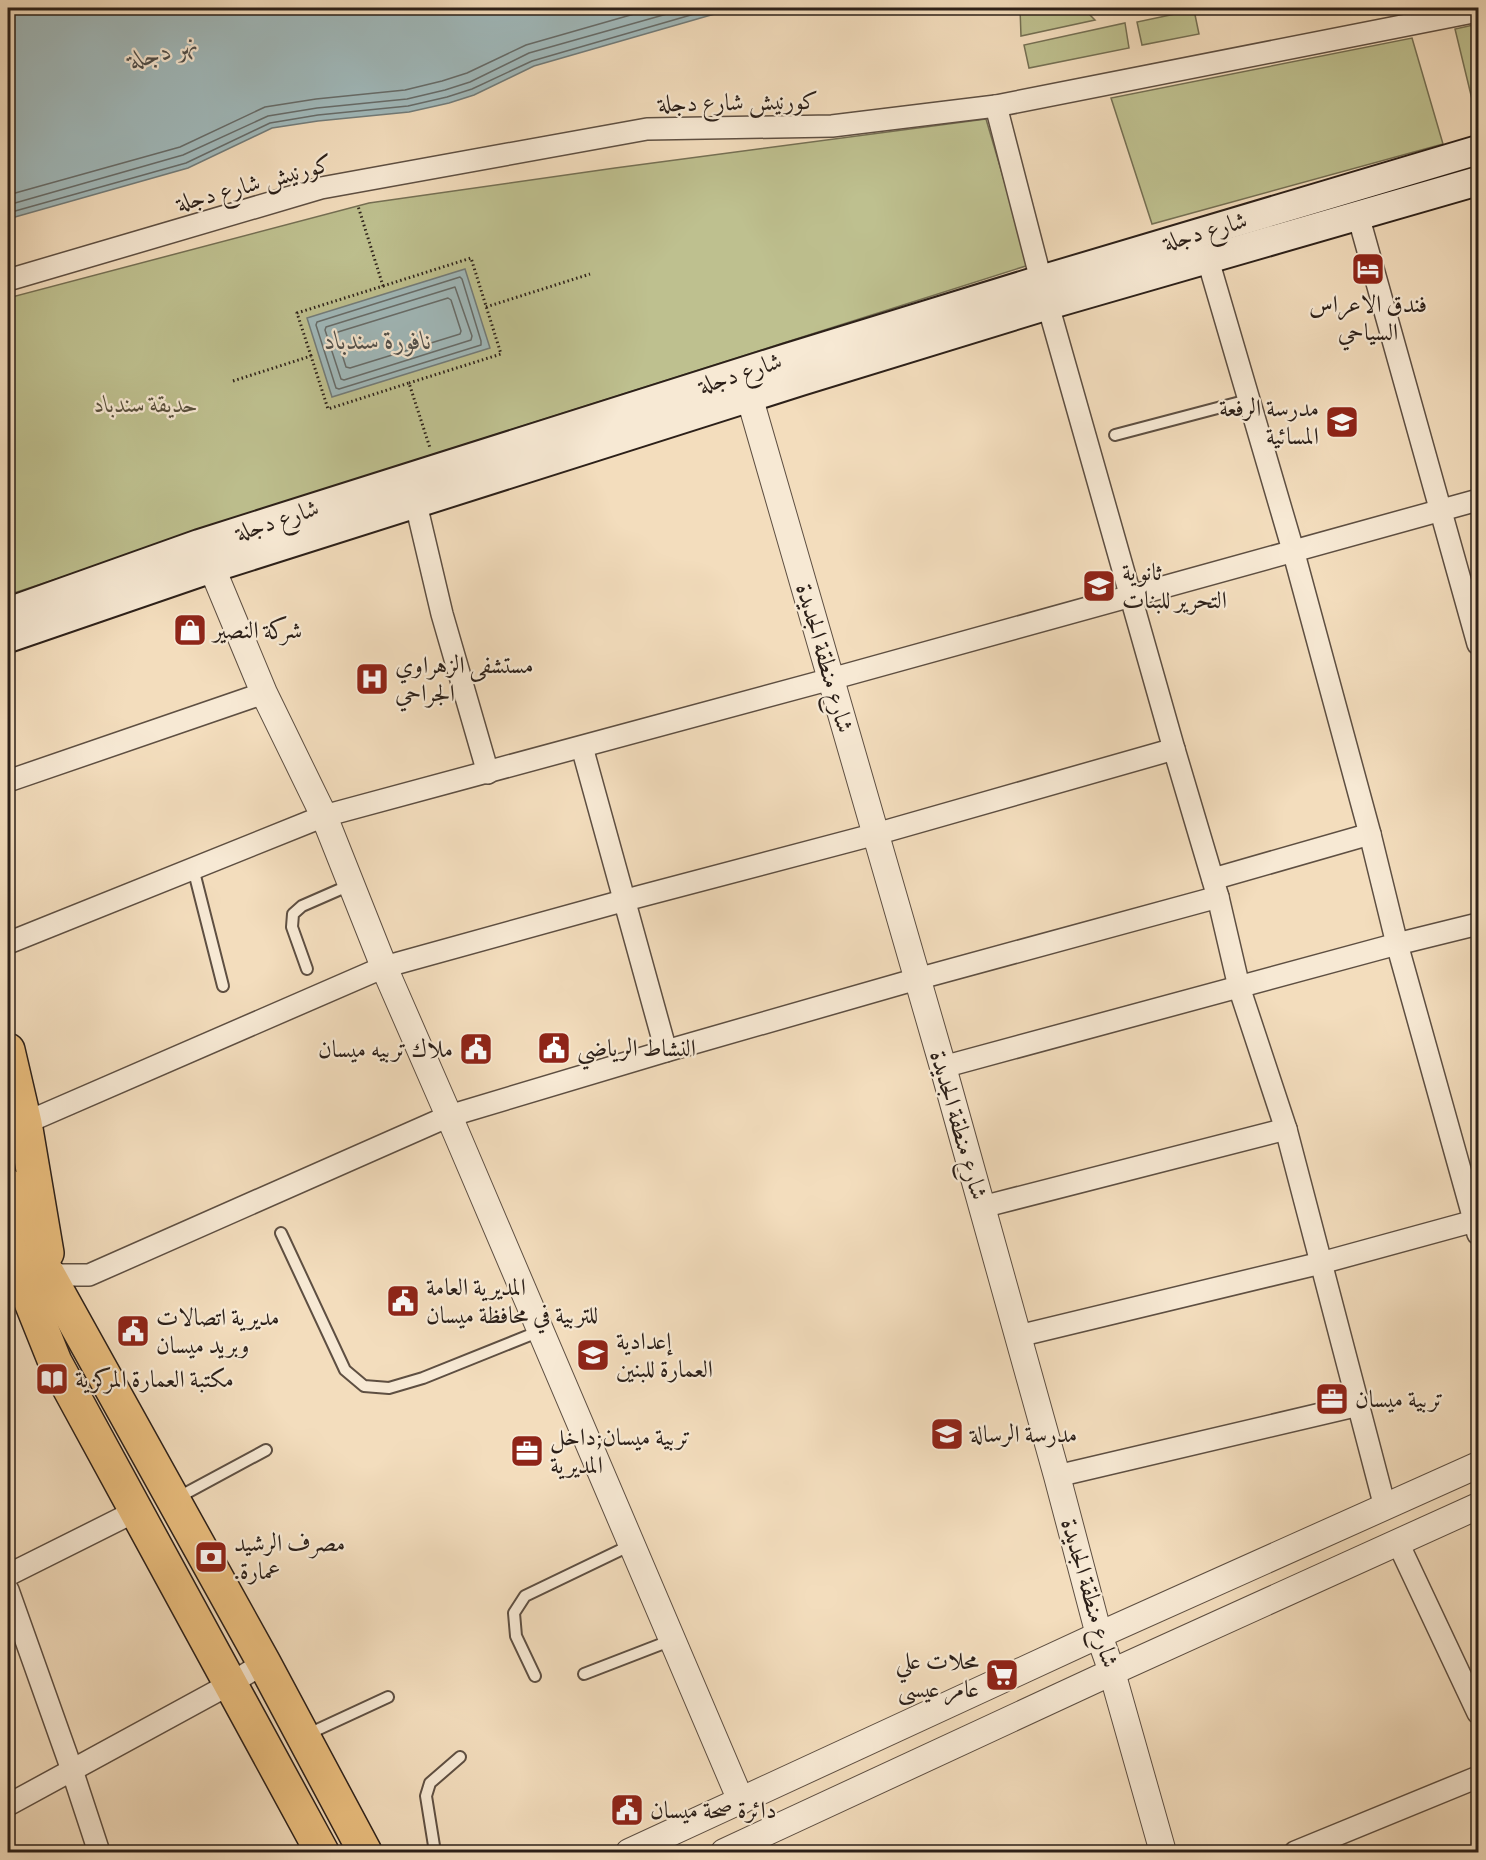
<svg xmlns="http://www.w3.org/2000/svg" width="1486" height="1860" viewBox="0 0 1486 1860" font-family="Vollkorn,Amiri,serif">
<rect width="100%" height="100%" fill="#f3ddbd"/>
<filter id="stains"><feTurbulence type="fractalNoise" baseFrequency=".00333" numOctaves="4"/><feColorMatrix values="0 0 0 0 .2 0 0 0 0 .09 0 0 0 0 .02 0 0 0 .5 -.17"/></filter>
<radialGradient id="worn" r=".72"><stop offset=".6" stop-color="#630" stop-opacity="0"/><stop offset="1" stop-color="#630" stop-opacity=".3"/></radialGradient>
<!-- green -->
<g fill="#bec08f" stroke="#757054" stroke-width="1.5">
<polygon points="1020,8 1083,8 1095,20 1021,36"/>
<polygon points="1194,10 1199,34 1142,45 1137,22"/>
<polygon points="1125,23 1129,48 1029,68 1024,45"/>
<polygon points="1478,24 1478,124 1455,29"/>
<polygon points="1412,38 1443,144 1152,224 1111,98"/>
<polygon points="986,119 1029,265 422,458 8,595 8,298 369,203 615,168"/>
</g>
<!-- water -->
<g fill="#a0b9bb" stroke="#727c7a" stroke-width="1.5">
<polygon points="8,8 760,8 718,13 534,66 474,95 449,103 409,112 318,121 272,128 188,168 8,219"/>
<polygon points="465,269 490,348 332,397 307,318"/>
</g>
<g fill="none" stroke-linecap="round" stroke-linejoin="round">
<!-- shore -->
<g stroke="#666c6a" stroke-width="1.5">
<polyline points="8,195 180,147 265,107 316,99 405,90 442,81 467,73 526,45 655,8"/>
<polyline points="8,205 183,155 268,116 317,108 407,99 445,90 470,82 529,53 688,8"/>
<polyline points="8,213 186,163 270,123 318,115 408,106 447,97 472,89 532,61 715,8"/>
<polygon points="460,277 462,279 481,341 481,345 339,389 336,388 316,325 317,322"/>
<polygon points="455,287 472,336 471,340 344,380 341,379 325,330 326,327"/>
<polygon points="448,298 451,300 461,331 460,334 350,368 346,367 336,335 338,332"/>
</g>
<!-- service casing -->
<g stroke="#5e4f42" stroke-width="14">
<g id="service">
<polyline points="1115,435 1248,400"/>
<polyline points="193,868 223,986"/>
<polyline points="307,969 292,927 293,914 302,906 350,885"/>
<polyline points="281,1233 345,1370 364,1386 389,1388 423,1378 540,1331"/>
<polyline points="177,1498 266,1450"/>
<polyline points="584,1674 672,1640"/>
<polyline points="535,1676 516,1636 514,1613 525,1596 631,1545"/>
<polyline points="306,1735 388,1697"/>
<polyline points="435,1852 426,1796 430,1783 460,1757"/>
</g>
</g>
<!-- minor casing -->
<g stroke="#5e4f42" stroke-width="24">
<g id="minor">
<polyline points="996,106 1041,280"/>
<polyline points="1358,215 1478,644"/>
<polyline points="1208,260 1293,550 1370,834 1397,944 1478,1234"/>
<polyline points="8,280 321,188 647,129 832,126 996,106 1478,11"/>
<polyline points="1048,305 1174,749 1218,897 1239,987 1286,1129 1385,1507"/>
<polyline points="416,504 442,614 488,773"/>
<polyline points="582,747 666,1051"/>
<polyline points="8,781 264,693"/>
<polyline points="1213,879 1370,834"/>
<polyline points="8,943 324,816 831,679 1478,500"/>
<polyline points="943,1067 1397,944 1478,924"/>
<polyline points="25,1123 384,967 626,900 876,834 1174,749"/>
<polyline points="982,1207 1286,1129"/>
<polyline points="48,1272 62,1275 89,1275 449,1116 666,1051 917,979 1218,897"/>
<polyline points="1018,1336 1321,1263 1478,1220"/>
<polyline points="1057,1476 1359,1405"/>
<polyline points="1398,1543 1478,1713"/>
<polyline points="8,1575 136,1511"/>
<polyline points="8,1590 72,1770 99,1852"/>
<polyline points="8,1805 230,1684 264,1663"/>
<polyline points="1295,1852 1478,1777"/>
</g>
</g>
<!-- tertiary casing -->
<g stroke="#5e4f42" stroke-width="28">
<g id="tertiary">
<polyline points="750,399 943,1067 1057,1476 1099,1635 1112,1672 1163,1852"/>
<polyline points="212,568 264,693 324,816 384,967 449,1116 741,1801"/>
<polyline points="629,1852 1099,1635 1478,1465"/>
<polyline points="724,1852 1112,1672 1478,1506"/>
</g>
</g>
<!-- secondary casing -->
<g stroke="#2c2019" stroke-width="32">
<g id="secondary">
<polyline points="8,612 199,544 787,358 1041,280 1478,150"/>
<polyline points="8,638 212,568 801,381 1048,305 1478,181"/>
</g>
</g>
<!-- primary casing -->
<g stroke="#2c2019" stroke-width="36">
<g id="primary">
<polyline points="8,1050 25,1123 47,1253"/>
<polyline points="8,1186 18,1214 39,1258 264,1663 365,1852"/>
<polyline points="8,1245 55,1362 322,1852"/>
</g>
</g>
<!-- path -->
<g stroke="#2c2019" stroke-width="3" stroke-dasharray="1.5 3" stroke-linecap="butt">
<polyline points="383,286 471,258 501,354 409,383"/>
<polyline points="486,307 590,274"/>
<polyline points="311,356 297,313 383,286 358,206"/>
<polyline points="233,381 311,356 328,409 409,383 430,448"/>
</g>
<!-- service -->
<use href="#service" stroke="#f7e9d4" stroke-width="10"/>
<!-- minor -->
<use href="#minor" stroke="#f7e9d4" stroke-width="21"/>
<!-- tertiary -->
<use href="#tertiary" stroke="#f7e9d4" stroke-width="26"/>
<!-- secondary -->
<use href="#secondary" stroke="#f7e9d4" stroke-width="28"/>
<!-- primary -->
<use href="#primary" stroke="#eabe7e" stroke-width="33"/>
</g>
<!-- icons -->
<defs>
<g id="hotel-square" transform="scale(1.725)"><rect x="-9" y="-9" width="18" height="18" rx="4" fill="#8f2418" stroke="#f7e9d4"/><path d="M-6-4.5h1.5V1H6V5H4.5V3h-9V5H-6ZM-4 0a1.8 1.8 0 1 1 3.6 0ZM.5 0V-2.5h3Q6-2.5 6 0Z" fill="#fff"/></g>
<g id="school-square" transform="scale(1.725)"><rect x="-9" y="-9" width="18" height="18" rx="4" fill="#8f2418" stroke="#f7e9d4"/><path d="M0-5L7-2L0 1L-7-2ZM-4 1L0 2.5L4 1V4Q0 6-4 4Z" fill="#fff"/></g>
<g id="shop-square" transform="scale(1.725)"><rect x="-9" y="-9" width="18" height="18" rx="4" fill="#8f2418" stroke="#f7e9d4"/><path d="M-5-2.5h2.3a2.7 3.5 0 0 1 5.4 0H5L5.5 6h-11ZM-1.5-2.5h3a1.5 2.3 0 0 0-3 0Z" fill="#fff"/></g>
<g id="hospital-square" transform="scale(1.725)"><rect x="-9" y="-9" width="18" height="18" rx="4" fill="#8f2418" stroke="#f7e9d4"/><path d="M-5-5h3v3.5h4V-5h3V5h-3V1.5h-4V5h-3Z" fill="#fff"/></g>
<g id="civic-square" transform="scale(1.725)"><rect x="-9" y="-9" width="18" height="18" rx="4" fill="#8f2418" stroke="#f7e9d4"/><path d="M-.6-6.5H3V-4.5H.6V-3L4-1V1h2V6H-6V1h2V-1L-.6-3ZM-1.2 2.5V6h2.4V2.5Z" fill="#fff"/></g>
<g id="library-square" transform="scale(1.725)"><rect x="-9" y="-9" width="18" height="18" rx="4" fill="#8f2418" stroke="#f7e9d4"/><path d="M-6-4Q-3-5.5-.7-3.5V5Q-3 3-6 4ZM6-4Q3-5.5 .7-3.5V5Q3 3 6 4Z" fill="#fff"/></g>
<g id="office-square" transform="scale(1.725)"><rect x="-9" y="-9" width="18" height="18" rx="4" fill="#8f2418" stroke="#f7e9d4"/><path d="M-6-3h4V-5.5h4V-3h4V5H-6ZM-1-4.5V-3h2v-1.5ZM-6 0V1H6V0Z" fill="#fff"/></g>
<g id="bank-square" transform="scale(1.725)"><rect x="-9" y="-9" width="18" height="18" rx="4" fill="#8f2418" stroke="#f7e9d4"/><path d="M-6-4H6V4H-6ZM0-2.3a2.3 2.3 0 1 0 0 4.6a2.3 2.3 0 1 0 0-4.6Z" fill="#fff"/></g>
<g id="supermarket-square" transform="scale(1.725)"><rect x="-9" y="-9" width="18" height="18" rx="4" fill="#8f2418" stroke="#f7e9d4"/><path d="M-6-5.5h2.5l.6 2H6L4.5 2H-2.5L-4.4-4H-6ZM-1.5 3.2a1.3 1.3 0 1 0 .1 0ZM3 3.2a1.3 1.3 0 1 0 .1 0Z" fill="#fff"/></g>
</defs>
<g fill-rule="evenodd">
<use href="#hotel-square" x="1368" y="269"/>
<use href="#school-square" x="1342" y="422"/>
<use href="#school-square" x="1099" y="586"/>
<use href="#shop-square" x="190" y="630"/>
<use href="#hospital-square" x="372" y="679"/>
<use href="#civic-square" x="554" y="1048"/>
<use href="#civic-square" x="476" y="1049"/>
<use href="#civic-square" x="403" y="1301"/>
<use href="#civic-square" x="133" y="1331"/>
<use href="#school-square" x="593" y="1355"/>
<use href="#library-square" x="52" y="1379"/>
<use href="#office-square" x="1332" y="1399"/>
<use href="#school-square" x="947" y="1434"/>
<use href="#office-square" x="527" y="1451"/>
<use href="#bank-square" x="211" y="1557"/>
<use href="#supermarket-square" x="1002" y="1675"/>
<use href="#civic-square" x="627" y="1810"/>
</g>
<g text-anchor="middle" stroke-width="4.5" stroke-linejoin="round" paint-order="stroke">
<!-- street labels -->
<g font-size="24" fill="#2c2019" stroke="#f7e9d4">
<text transform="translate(738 102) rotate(-1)" y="8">كورنيش شارع دجلة</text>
<text transform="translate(254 183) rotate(-15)" y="8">كورنيش شارع دجلة</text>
<text transform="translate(1205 231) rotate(-16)" y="8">شارع دجلة</text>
<text transform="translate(740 373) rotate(-18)" y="8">شارع دجلة</text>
<text transform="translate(277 520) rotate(-18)" y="8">شارع دجلة</text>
<text transform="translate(825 658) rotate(74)" y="8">شارع منطقة الجديدة</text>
<text transform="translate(959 1125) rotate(74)" y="8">شارع منطقة الجديدة</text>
<text transform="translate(1090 1593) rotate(74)" y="8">شارع منطقة الجديدة</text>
</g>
<!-- poi labels -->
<g font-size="24" fill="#2c2019" stroke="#f7e9d4" text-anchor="start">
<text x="1368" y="312" text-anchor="middle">فندق الاعراس<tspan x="1368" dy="28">السياحي</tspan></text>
<text x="1319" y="416" text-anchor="end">مدرسة الرفعة<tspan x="1319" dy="28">المسائية</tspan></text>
<text x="1122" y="580">ثانوية<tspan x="1122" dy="28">التحرير للبنات</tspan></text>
<text x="213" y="638">شركة النصير</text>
<text x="395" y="673">مستشفى الزهراوي<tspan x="395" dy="28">الجراحي</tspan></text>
<text x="577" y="1056">النشاط الرياضي</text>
<text x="453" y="1057" text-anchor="end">ملاك تربيه ميسان</text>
<text x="426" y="1295">المديرية العامة<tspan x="426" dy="28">للتربية في محافظة ميسان</tspan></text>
<text x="156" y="1325">مديرية اتصالات<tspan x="156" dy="28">وبريد ميسان</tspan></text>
<text x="616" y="1349">إعدادية<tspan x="616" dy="28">العمارة للبنين</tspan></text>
<text x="75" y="1387">مكتبة العمارة المركزية</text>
<text x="1355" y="1407">تربية ميسان</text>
<text x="970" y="1442">مدرسة الرسالة</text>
<text x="550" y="1445">تربية ميسان;داخل<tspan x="550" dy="28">المديرية</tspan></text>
<text x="234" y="1551">مصرف الرشيد<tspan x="234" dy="28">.عمارة</tspan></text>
<text x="979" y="1669" text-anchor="end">محلات علي<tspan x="979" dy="28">عامر عيسى</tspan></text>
<text x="650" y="1818">دائرة صحة ميسان</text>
</g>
<!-- park labels -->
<g font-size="24" font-style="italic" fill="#58503c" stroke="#f7e9d4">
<text x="146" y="412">حديقة سندباد</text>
</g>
<!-- water labels -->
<g font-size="26" font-style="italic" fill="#4f4e4a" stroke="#f7e9d4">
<text transform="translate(163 51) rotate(-16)" y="9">نهر دجلة</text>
<text x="378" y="349">نافورة سندباد</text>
</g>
</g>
<!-- margin -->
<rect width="1486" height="1860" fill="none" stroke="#f3ddbd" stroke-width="30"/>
<rect x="9" y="9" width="1468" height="1842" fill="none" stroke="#2c2019" stroke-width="3"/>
<rect x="15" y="15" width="1456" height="1830" fill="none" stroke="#2c2019" stroke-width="1.5"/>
<rect width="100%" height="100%" filter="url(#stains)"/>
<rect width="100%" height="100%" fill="url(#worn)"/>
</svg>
